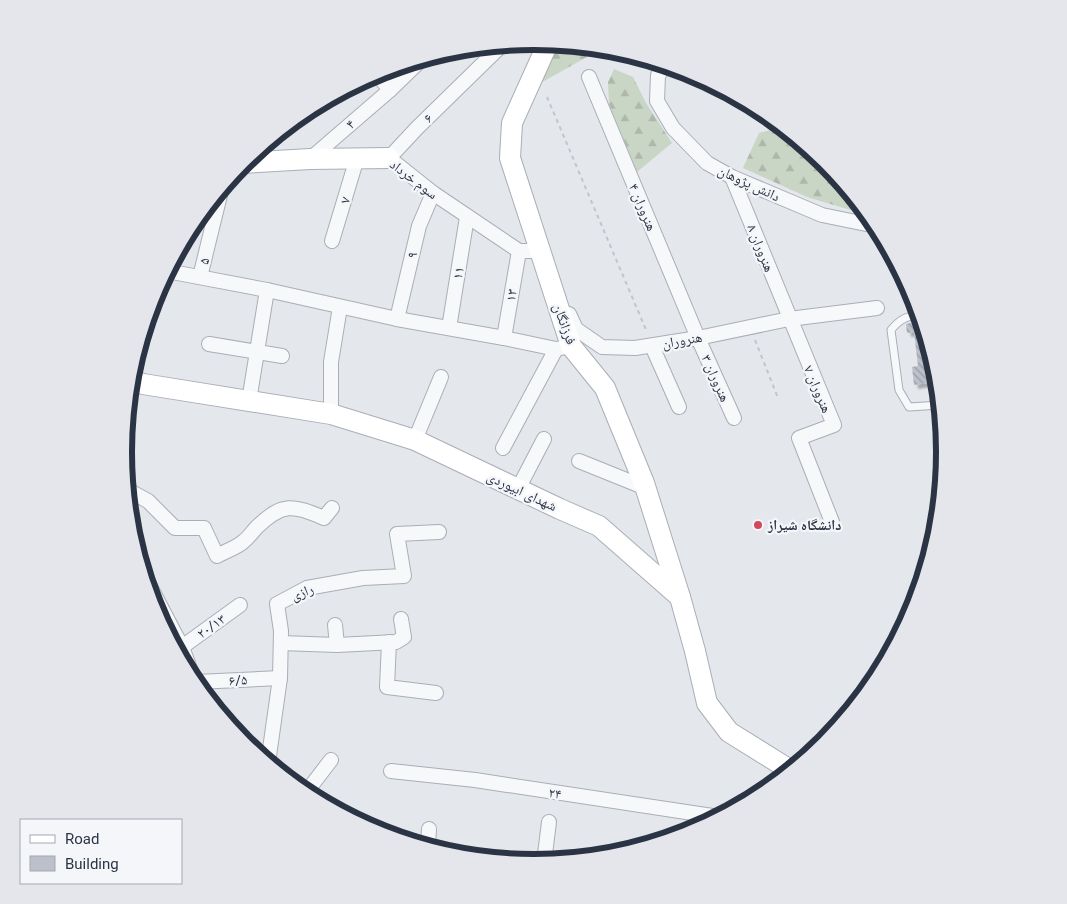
<svg xmlns="http://www.w3.org/2000/svg" width="1067" height="904" viewBox="0 0 1067 904" font-family="Roboto,'Noto Naskh Arabic',sans-serif">
<defs>
<pattern id="forest-firs" width="22" height="20" patternUnits="userSpaceOnUse" patternTransform="scale(1.25)"><rect width="22" height="20" fill="#c9d6c5"/><path d="M5 1l3.5 6h-7zM16 11l3.5 6h-7z" fill="#adb8ab"/></pattern>
<pattern id="building-back-hatch" width="6" height="6" patternUnits="userSpaceOnUse" patternTransform="scale(1.25)"><rect width="6" height="6" fill="#bbc0ca"/><path d="M-1 5l2 2M0 0l6 6M5-1l2 2" fill="none" stroke="#989da6"/></pattern>
<filter id="shadow"><feDropShadow dx="4" dy="4" stdDeviation="1" flood-color="#0004"/></filter>
</defs>
<rect width="100%" height="100%" fill="#e4e7ec"/>
<!-- forest -->
<g fill="url(#forest-firs)">
<polygon points="555,43 585,46 592,54 539,84"/>
<polygon points="614,69 633,77 646,103 672,143 637,172 609,104 608,82"/>
<polygon points="782,127 824,162 867,215 807,197 743,168 759,133"/>
</g>
<!-- building -->
<polygon fill="url(#building-back-hatch)" filter="url(#shadow)" points="921,320 935,368 932,369 934,382 914,385 912,367 918,366 914,332 907,333 906,324"/>
<g fill="none" stroke-linecap="round" stroke-linejoin="round">
<!-- lane casing -->
<g stroke="#a9aeb7" stroke-width="9">
<path id="lane" d="M919,315c-13,1 -20,5 -28,15l8,60 10,17 31,-2"/>
</g>
<!-- street casing -->
<g stroke="#a9aeb7" stroke-width="16">
<g id="street">
<polyline points="503,44 417,128 389,158 433,193 519,251 540,251 543,258"/>
<polyline points="667,65 658,75 657,101 673,128 707,163 732,177 822,215 876,226"/>
<polyline points="376,73 390,90"/>
<polyline points="589,77 698,338 734,418"/>
<polyline points="310,159 390,90 422,59"/>
<polyline points="732,177 834,425 799,438 832,522"/>
<polyline points="332,241 357,158"/>
<polyline points="167,271 267,290 397,319 504,338 556,349 571,346"/>
<polyline points="200,277 222,187"/>
<polyline points="569,314 576,329 602,347 635,348 698,338 789,319 877,308"/>
<polyline points="397,319 419,226 433,193"/>
<polyline points="449,328 467,217"/>
<polyline points="504,338 519,251"/>
<polyline points="209,344 282,356"/>
<polyline points="652,346 679,407"/>
<polyline points="249,401 267,290"/>
<polyline points="331,414 331,362 340,307"/>
<polyline points="415,440 441,377"/>
<polyline points="503,448 556,349"/>
<polyline points="579,461 646,488"/>
<path d="M126,489l22,12 27,27h29l13,28c8,-5 20,-8 27,-15 5,-4 9,-10 13,-14 26,-25 36,-22 67,-9l8,-10"/>
<polyline points="518,489 544,439"/>
<polyline points="143,573 182,647 196,685"/>
<polyline points="335,625 337,645"/>
<polyline points="389,642 387,687 436,693"/>
<polyline points="281,643 337,645 396,642 404,637 401,619"/>
<polyline points="182,647 240,605"/>
<polyline points="196,682 280,678"/>
<polyline points="268,763 280,678 281,631 277,604 307,588 363,578 404,576 397,534 439,532"/>
<polyline points="391,771 475,780 719,817"/>
<polyline points="303,792 308,790 331,760"/>
<polyline points="428,847 429,829"/>
<polyline points="544,862 549,822"/>
</g>
</g>
<!-- secondary casing -->
<g stroke="#a9aeb7" stroke-width="22">
<g id="secondary">
<polyline points="548,43 512,123 510,158 571,346 605,388 644,483 680,597 695,651 707,703 729,732 790,770"/>
<polyline points="242,163 310,159 389,158"/>
<polyline points="130,380 143,384 331,414 415,440 560,509 599,526 680,597"/>
</g>
</g>
<!-- path -->
<g stroke="#c2c5cb" stroke-width="2" stroke-dasharray="4 4" stroke-linecap="butt">
<polyline points="547,97 647,332"/>
<polyline points="192,224 200,225"/>
<polyline points="755,340 778,398"/>
</g>
<!-- lane -->
<use href="#lane" stroke="#f7f8fa" stroke-width="7"/>
<!-- street -->
<use href="#street" stroke="#f7f8fa" stroke-width="14"/>
<!-- secondary -->
<use href="#secondary" stroke="#fff" stroke-width="20"/>
</g>
<!-- markers -->
<circle fill="#d1495b" stroke="#f4f6f9" stroke-width="2" cx="758" cy="525" r="5"/>
<g text-anchor="middle" stroke-width="4.5" stroke-linejoin="round" paint-order="stroke">
<!-- street labels -->
<g font-size="14" fill="#2b3445" stroke="#f4f6f9">
<text transform="translate(428 118) rotate(-45)" y="5">۶</text>
<text transform="translate(350 124) rotate(-41)" y="5">۴</text>
<text transform="translate(414 179) rotate(37)" y="5">سوم خرداد</text>
<text transform="translate(749 183) rotate(25)" y="5">دانش پژوهان</text>
<text transform="translate(345 200) rotate(-73)" y="5">۷</text>
<text transform="translate(643 207) rotate(67)" y="5">هنروران ۴</text>
<text transform="translate(761 248) rotate(68)" y="5">هنروران ۸</text>
<text transform="translate(412 255) rotate(-76)" y="5">۹</text>
<text transform="translate(204 261) rotate(-76)" y="5">۵</text>
<text transform="translate(458 273) rotate(-80)" y="5">۱۱</text>
<text transform="translate(511 295) rotate(-81)" y="5">۱۳</text>
<text transform="translate(565 324) rotate(70)" y="5">فرزانگان</text>
<text transform="translate(682 340) rotate(-10)" y="5">هنروران</text>
<text transform="translate(716 378) rotate(66)" y="5">هنروران ۳</text>
<text transform="translate(818 389) rotate(67)" y="5">هنروران ۷</text>
<text transform="translate(522 491) rotate(25)" y="5">شهدای ابیوردی</text>
<text transform="translate(302 592) rotate(-21)" y="5">رازی</text>
<text transform="translate(211 626) rotate(-35)" y="5">۲۰/۱۳</text>
<text transform="translate(238 680) rotate(-3)" y="5">۶/۵</text>
<text transform="translate(555 793) rotate(9)" y="5">۲۴</text>
</g>
<!-- poi labels -->
<g font-size="14" font-weight="bold" fill="#2b3445" stroke="#f4f6f9" text-anchor="start">
<text x="768" y="530">دانشگاه شیراز</text>
</g>
</g>
<!-- crop -->
<path d="M0 0H1067V904H0ZM132 452a402 402 0 1 1 804 0a402 402 0 1 1-804 0Z" fill="#e4e6eb" fill-rule="evenodd"/>
<path fill="none" stroke="#2b3445" stroke-width="6" d="M132 452a402 402 0 1 1 804 0a402 402 0 1 1-804 0Z"/>
<!-- legend -->
<rect x="20" y="819" width="162" height="65" fill="#f4f6f9" stroke="#a4a8b1"/>
<rect x="30" y="835" width="25" height="8" fill="#ffffff" stroke="#a4a8b1"/>
<text x="65" y="844" font-size="15" fill="#2b3445">Road</text>
<rect x="30" y="856" width="25" height="15" fill="#bbc0ca" stroke="#a4a8b1"/>
<text x="65" y="869" font-size="15" fill="#2b3445">Building</text>
</svg>
